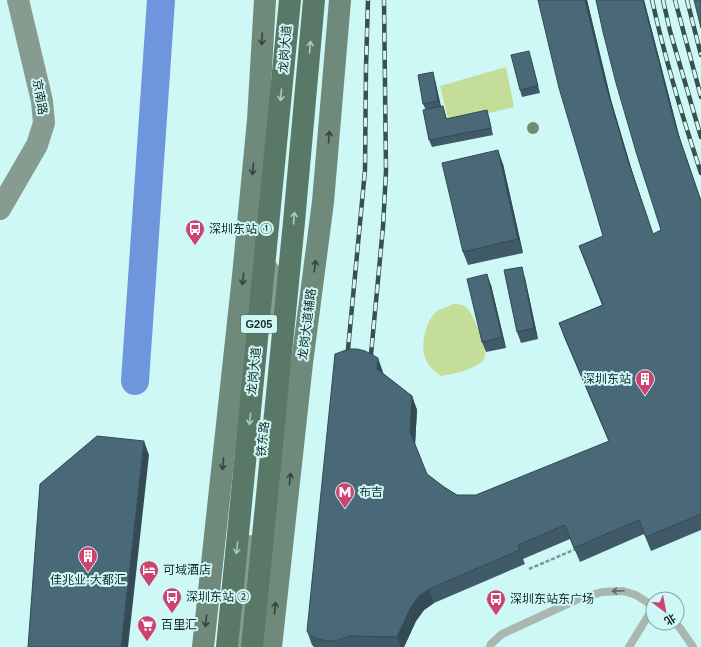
<svg xmlns="http://www.w3.org/2000/svg" width="701" height="647" viewBox="0 0 701 647" font-family="Arial,'Noto Sans SC',sans-serif">
<rect width="100%" height="100%" fill="#cdf8f6"/>
<!-- green -->
<g fill="#c4de9a">
<polygon points="506,67 514,107 449,123 440,86"/>
<path d="M453,304c6,0 9,0 14,4 6,5 17,35 18,43 1,2 0,6 -2,9 -4,8 -33,15 -42,16 -6,-4 -12,-9 -15,-16 -6,-14 -1,-38 10,-48 4,-4 12,-5 17,-8z"/>
</g>
<g fill="none" stroke-linecap="round" stroke-linejoin="round">
<!-- river -->
<polyline stroke="#6f96dd" stroke-width="28" points="135,381 161,0"/>
<!-- path -->
<polyline stroke="#7a9998" stroke-width="2.5" stroke-dasharray="4 2" stroke-linecap="butt" points="529,569 576,549"/>
<!-- lane -->
<g stroke="#a9b7af" stroke-width="8">
<polyline points="675,623 680,628 693,647"/>
<polyline points="490,647 491,644 502,634 578,599 602,592 623,591 636,595 653,606"/>
<polyline points="629,647 653,608"/>
</g>
<!-- secondary -->
<g stroke="#879c90" stroke-width="22">
<polyline points="0,209 37,145 44,123 42,101 18,0"/>
<polyline points="257,255 280,287 277,313"/>
<polyline points="238,647 252,546"/>
</g>
<!-- primary -->
<g stroke="#6f897a" stroke-width="22">
<polyline points="203,647 243,276 258,120 265,0"/>
<polyline points="271,647 302,363 323,202 340,0"/>
</g>
<!-- rail casing -->
<g stroke="#3a4f4e" stroke-width="4.5">
<g id="rail">
<path d="M652,0c13,58 30,116 49,173"/>
<polyline points="663,0 670,31 701,137"/>
<polyline points="675,0 701,97"/>
<polyline points="687,0 701,55"/>
<polyline points="347,360 365,170 366,67 368,0"/>
<polyline points="370,365 383,227 386,171 384,0"/>
</g>
</g>
<!-- rail -->
<use href="#rail" stroke="#cdf8f6" stroke-width="3" stroke-dasharray="9" stroke-linecap="butt"/>
<!-- highway-bridge -->
<g stroke="#5a7867" stroke-width="22">
<polyline points="227,647 290,0"/>
<polyline points="252,647 294,222 314,0"/>
</g>
</g>
<!-- trees -->
<circle fill="#718b77" cx="533" cy="128" r="6"/>
<!-- wall -->
<g fill="#405a67">
<polygon points="538,0 587,0 611,100 632,171 653,234 661,230 596,0 644,0 680,139 701,200 701,530 651,551 644,534 580,562 570,539 523,559 525,564 434,603 424,610 416,621 404,647 314,647 312,645 307,631 383,372 383,373 412,396 417,410 415,444 427,474 444,487 457,495 476,495 609,442 564,337 559,323 602,305 579,246 603,236"/>
<polygon points="531,58 540,93 522,97 520,90"/>
<polygon points="435,80 441,106 443,106 447,119 489,117 493,135 432,147 429,140 426,110 423,104"/>
<polygon points="503,164 523,253 468,265 463,252"/>
<polygon points="525,278 538,339 521,343 517,332"/>
<polygon points="491,285 506,348 486,352 482,342"/>
</g>
<!-- shaded-wall -->
<g fill="#344a54">
<polygon points="585,0 587,0 611,100 632,171 658,247 627,158 606,86"/>
<polygon points="643,0 644,0 680,139 701,201 675,125"/>
<polygon points="433,72 435,80 441,108 438,101"/>
<polygon points="498,150 503,164 523,253 518,239"/>
<polygon points="522,267 525,278 538,339 534,328"/>
<polygon points="487,274 491,285 506,348 502,337"/>
<polygon points="378,358 383,372 382,382 377,369"/>
<polygon points="412,396 417,410 415,445 410,432"/>
<polygon points="144,441 149,455 128,647 121,647"/>
<polygon points="429,589 434,603 424,610 416,621 404,647 401,647 397,637 411,607 419,596"/>
</g>
<!-- building -->
<g fill="#4a6978" stroke="#344a54">
<polygon points="538,0 585,0 606,86 627,158 653,234 661,230 637,155 616,83 603,32 596,0 643,0 675,125 701,201 701,514 646,537 639,520 574,548 565,525 518,545 520,550 429,589 419,596 411,607 397,637 349,636 335,641 327,641 318,639 311,636 307,631 335,354 349,349 357,349 365,351 373,355 378,358 377,369 412,396 410,432 427,474 444,487 457,495 476,495 609,441 559,323 603,305 579,246 603,236 559,88"/>
<polygon points="694,0 701,0 701,28"/>
<polygon points="529,51 538,86 520,90 511,55"/>
<polygon points="433,72 438,101 423,104 418,75"/>
<polygon points="443,106 446,119 487,110 491,128 429,140 423,110"/>
<polygon points="498,150 518,239 463,252 442,163"/>
<polygon points="522,267 534,328 517,332 504,270"/>
<polygon points="487,274 502,337 482,342 467,279"/>
<polygon points="97,436 144,441 121,647 28,647 40,484"/>
</g>
<!-- one-way arrows -->
<defs><path id="oneway-shaft" d="M-6 0H5M1.5-3L5.5 0L1.5 3" fill="none" stroke-width="1.6" stroke-linecap="round" stroke-linejoin="round"/></defs>
<g stroke="#324641">
<use href="#oneway-shaft" transform="translate(262 39) rotate(93)"/>
<use href="#oneway-shaft" transform="translate(329 137) rotate(-85)"/>
<use href="#oneway-shaft" transform="translate(253 169) rotate(95)"/>
<use href="#oneway-shaft" transform="translate(315 266) rotate(-83)"/>
<use href="#oneway-shaft" transform="translate(243 279) rotate(96)"/>
<use href="#oneway-shaft" transform="translate(223 464) rotate(96)"/>
<use href="#oneway-shaft" transform="translate(290 479) rotate(-84)"/>
<use href="#oneway-shaft" transform="translate(275 608) rotate(-84)"/>
<use href="#oneway-shaft" transform="translate(206 621) rotate(96)"/>
</g>
<g stroke="#a5cbc4">
<use href="#oneway-shaft" transform="translate(310 47) rotate(-85)"/>
<use href="#oneway-shaft" transform="translate(281 95) rotate(95)"/>
<use href="#oneway-shaft" transform="translate(294 218) rotate(-85)"/>
<use href="#oneway-shaft" transform="translate(250 419) rotate(96)"/>
<use href="#oneway-shaft" transform="translate(237 548) rotate(96)"/>
</g>
<use stroke="#596965" href="#oneway-shaft" transform="translate(618 591) rotate(178)"/>
<!-- icons -->
<defs>
<g id="bus-pin" transform="scale(1)"><path d="M0 17L-7.5 6A9.5 9.5 0 1 1 7.5 6Z" fill="#cf4270" stroke="#cdf8f6"/><path d="M-5-6H5V4H4V6H2V4H-2V6H-4V4H-5ZM-3.5-4V0h7V-4ZM-3.5 1.2v1.5H-2V1.2ZM2 1.2v1.5H3.5V1.2Z" fill="#fff"/></g>
<g id="building-pin" transform="scale(1)"><path d="M0 17L-7.5 6A9.5 9.5 0 1 1 7.5 6Z" fill="#cf4270" stroke="#cdf8f6"/><path d="M-4-6H4V6H1V3H-1V6H-4ZM-2.5-4.3h1.7v1.8h-1.7ZM.8-4.3h1.7v1.8H.8ZM-2.5-1h1.7V.8h-1.7ZM.8-1h1.7V.8H.8Z" fill="#fff"/></g>
<g id="metro-pin" transform="scale(1)"><path d="M0 17L-7.5 6A9.5 9.5 0 1 1 7.5 6Z" fill="#cf4270" stroke="#cdf8f6"/><path d="M-5.5 5V-5H-3L0 0L3-5H5.5V5H3V-.5L0 4L-3-.5V5Z" fill="#fff"/></g>
<g id="hotel-pin" transform="scale(1)"><path d="M0 17L-7.5 6A9.5 9.5 0 1 1 7.5 6Z" fill="#cf4270" stroke="#cdf8f6"/><path d="M-6-4.5h1.5V1H6V5H4.5V3h-9V5H-6ZM-4 0a1.8 1.8 0 1 1 3.6 0ZM.5 0V-2.5h3Q6-2.5 6 0Z" fill="#fff"/></g>
<g id="supermarket-pin" transform="scale(1)"><path d="M0 17L-7.5 6A9.5 9.5 0 1 1 7.5 6Z" fill="#cf4270" stroke="#cdf8f6"/><path d="M-6-5.5h2.5l.6 2H6L4.5 2H-2.5L-4.4-4H-6ZM-1.5 3.2a1.3 1.3 0 1 0 .1 0ZM3 3.2a1.3 1.3 0 1 0 .1 0Z" fill="#fff"/></g>
</defs>
<g fill-rule="evenodd">
<use href="#bus-pin" x="195" y="229"/>
<use href="#building-pin" x="645" y="379"/>
<use href="#metro-pin" x="345" y="492"/>
<use href="#building-pin" x="88" y="556"/>
<use href="#hotel-pin" x="149" y="570"/>
<use href="#bus-pin" x="172" y="597"/>
<use href="#bus-pin" x="496" y="599"/>
<use href="#supermarket-pin" x="147" y="625"/>
</g>
<g text-anchor="middle" stroke-width="4" stroke-linejoin="round" paint-order="stroke">
<!-- shield labels -->
<rect fill="#cdf8f6" stroke="#4e6766" stroke-width="1" x="241" y="315" width="36" height="18" rx="3"/>
<g font-size="11" font-weight="bold" fill="#182928">
<text x="259" y="328">G205</text>
</g>
<!-- street labels -->
<g font-size="12" fill="#182928" stroke="#cdf8f6">
<text transform="translate(285 49) rotate(-85)" y="4">龙岗大道</text>
<text transform="translate(40 97) rotate(80)" y="4">京南路</text>
<text transform="translate(307 324) rotate(-83)" y="4">龙岗大道辅路</text>
<text transform="translate(254 371) rotate(-84)" y="4">龙岗大道</text>
<text transform="translate(263 439) rotate(-84)" y="4">铁东路</text>
</g>
<!-- poi labels -->
<g font-size="12" fill="#182928" stroke="#cdf8f6" text-anchor="start">
<text x="209" y="233">深圳东站 ①</text>
<text x="631" y="383" text-anchor="end">深圳东站</text>
<text x="359" y="496">布吉</text>
<text x="163" y="574">可域酒店</text>
<text x="88" y="584" text-anchor="middle">佳兆业·大都汇</text>
<text x="186" y="601">深圳东站 ②</text>
<text x="510" y="603">深圳东站东广场</text>
<text x="161" y="629">百里汇</text>
</g>
</g>
<!-- north arrow -->
<g transform="translate(665 611) rotate(148)"><circle r="19" fill="#cdf8f6" stroke="#85a5a4"/>
<path d="M0-3L7 15L0 10L-7 15Z" fill="#cf4270"/>
<text y="-6" font-size="11" font-weight="bold" text-anchor="middle" fill="#182928">北</text>
</g>
</svg>
